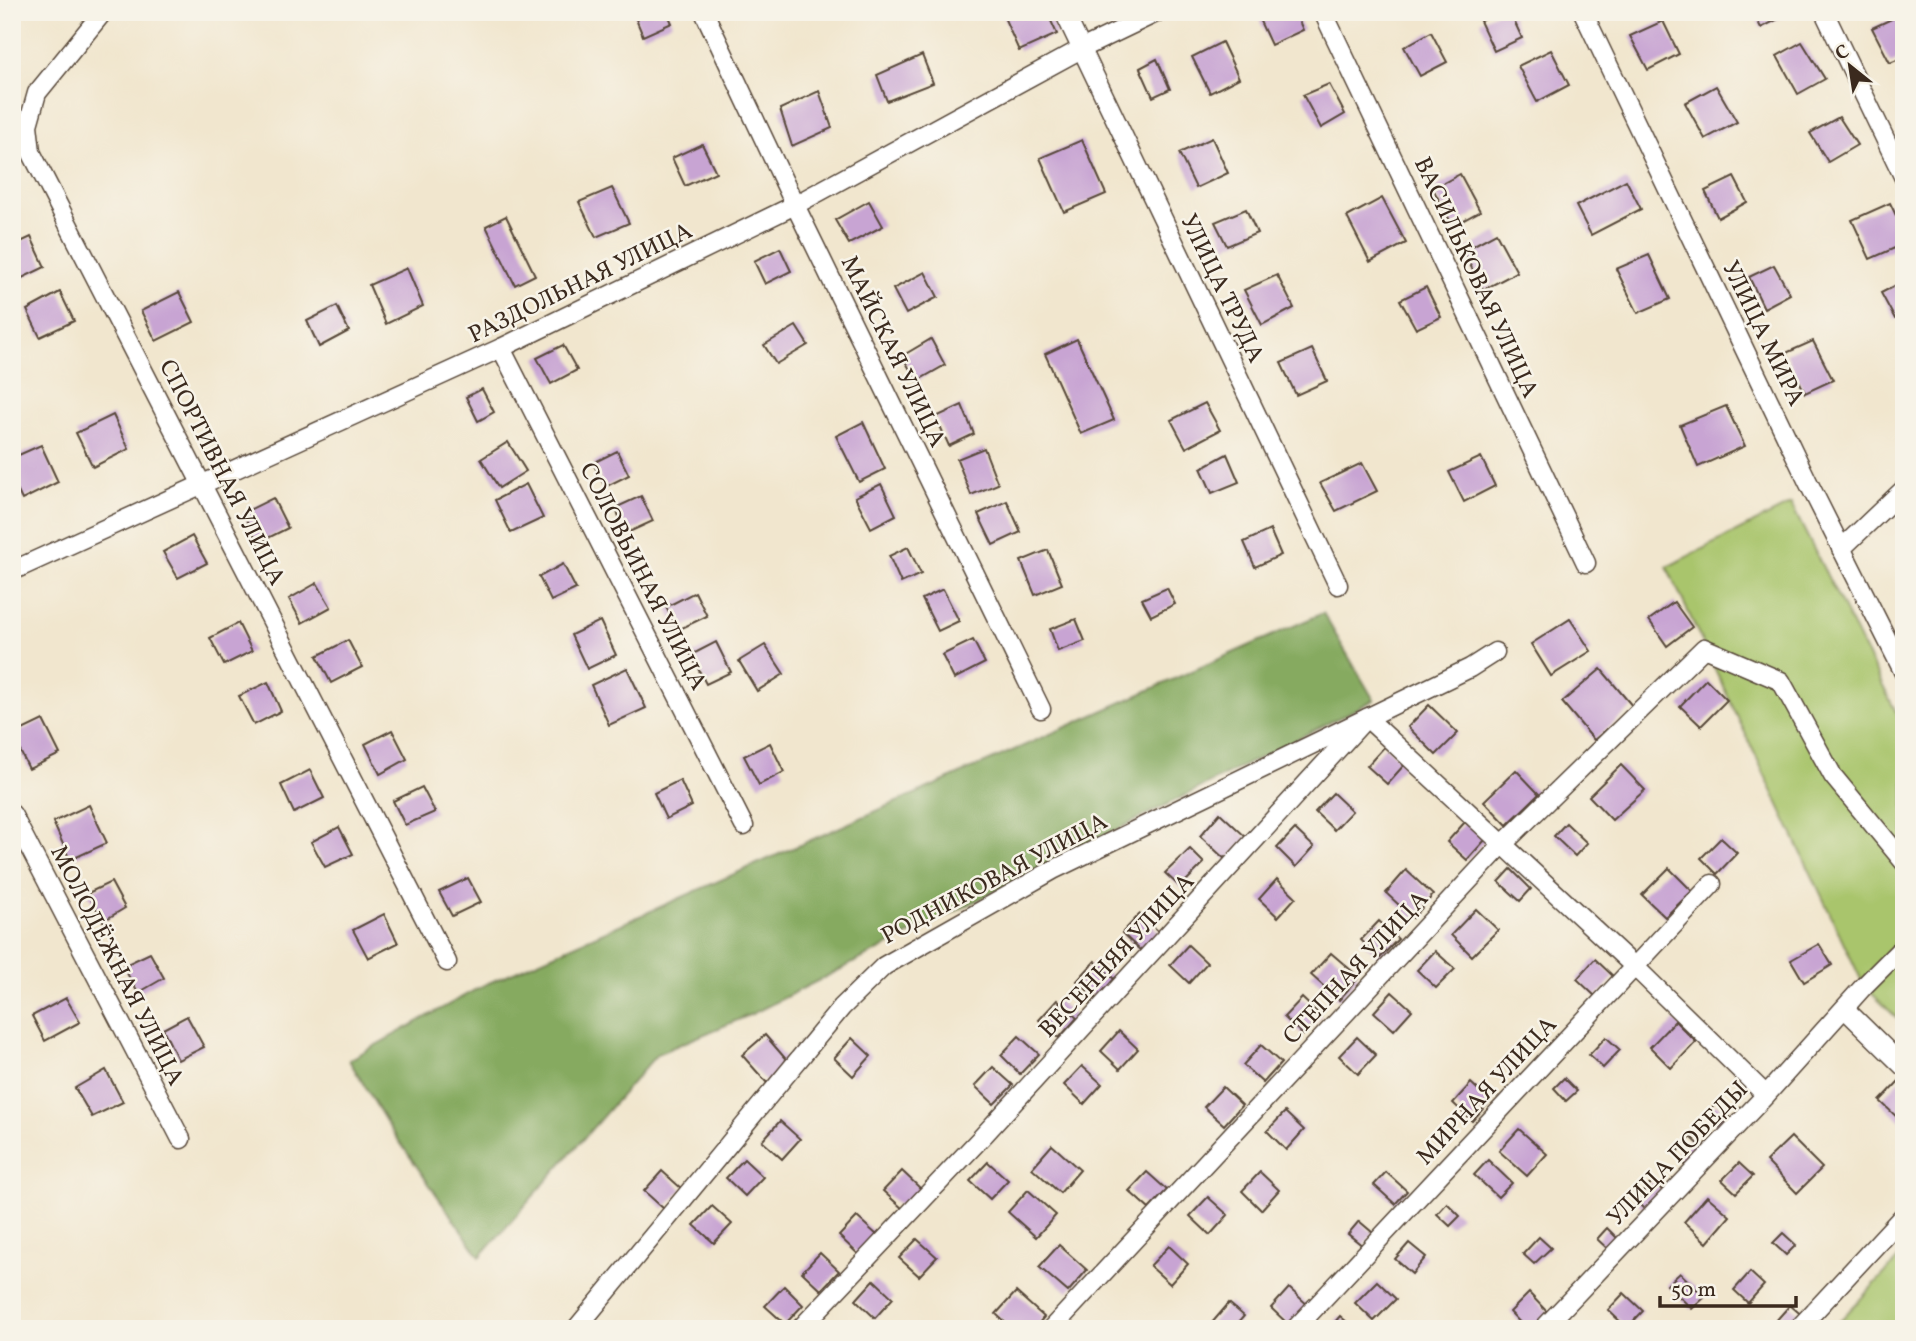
<svg xmlns="http://www.w3.org/2000/svg" width="1916" height="1341" viewBox="0 0 1916 1341" font-family="Vollkorn,serif">
<rect width="100%" height="100%" fill="#f7f3e8"/>
<filter id="ink" filterUnits="userSpaceOnUse"><feTurbulence type="fractalNoise" baseFrequency=".0143" numOctaves="2"/><feDisplacementMap in="SourceGraphic" scale="14" xChannelSelector="R" yChannelSelector="G"/><feConvolveMatrix kernelMatrix="1 2 1 2 8 2 1 2 1" color-interpolation-filters="sRGB"/></filter>
<filter id="wash" filterUnits="userSpaceOnUse"><feTurbulence type="fractalNoise" baseFrequency=".00686" numOctaves="4" result="noise"/><feDisplacementMap in="SourceGraphic" scale="28" xChannelSelector="R" yChannelSelector="G"/><feGaussianBlur stdDeviation="1.57" result="paint"/><feColorMatrix in="noise" values="0 0 0 0 0 0 0 0 0 0 0 0 0 0 0 0 0 1.4 0 .05"/><feComposite in="paint" operator="in"/></filter>
<g filter="url(#wash)">
<rect width="100%" height="100%" fill="#f1e6ce"/>
<!-- green -->
<g fill="#a9c56c" stroke="#727845" stroke-width="2">
<polygon points="1791,504 1904,728 1904,1025 1864,986 1667,567"/>
<polygon points="1904,1253 1904,1329 1832,1329"/>
</g>
<!-- forest -->
<polygon fill="#86aa60" stroke="#606a3f" stroke-width="2" points="1323,613 1374,700 752,1014 657,1054 480,1257 390,1128 349,1060 484,985"/>
<g id="blocks">
<!-- building -->
<g fill="#c8a4d3">
<polygon points="633,12 667,12 672,23 643,36"/>
<polygon points="1008,12 1047,12 1057,34 1019,51 1003,15"/>
<polygon points="1268,12 1295,12 1303,30 1271,45 1258,17"/>
<polygon points="1498,12 1510,12 1522,38 1494,51 1480,21"/>
<polygon points="1753,12 1792,12 1761,28"/>
<polygon points="1898,16 1904,28 1904,57 1890,63 1872,28"/>
<polygon points="1663,21 1679,54 1648,70 1630,36"/>
<polygon points="1431,32 1447,62 1420,76 1404,47"/>
<polygon points="1222,42 1239,78 1210,93 1192,57"/>
<polygon points="1802,42 1825,79 1798,94 1777,56"/>
<polygon points="1551,50 1569,85 1537,102 1518,66"/>
<polygon points="922,55 933,83 887,101 877,75"/>
<polygon points="1157,59 1170,89 1153,97 1140,68"/>
<polygon points="1329,84 1345,114 1321,128 1303,95"/>
<polygon points="1716,86 1737,122 1705,139 1685,103"/>
<polygon points="819,91 832,128 792,146 780,109"/>
<polygon points="1839,117 1857,145 1828,162 1810,133"/>
<polygon points="1212,138 1228,173 1196,188 1179,153"/>
<polygon points="1082,140 1106,194 1064,212 1040,158"/>
<polygon points="702,144 716,172 685,186 672,158"/>
<polygon points="1460,174 1480,211 1453,226 1433,189"/>
<polygon points="1734,177 1747,202 1718,218 1705,191"/>
<polygon points="1626,180 1641,209 1591,235 1576,206"/>
<polygon points="612,188 629,223 596,237 579,202"/>
<polygon points="1382,198 1406,243 1370,262 1347,217"/>
<polygon points="869,201 883,226 849,244 835,220"/>
<polygon points="1890,203 1904,232 1904,244 1870,259 1852,220"/>
<polygon points="1246,209 1257,233 1227,246 1215,222"/>
<polygon points="506,216 535,275 515,285 486,226"/>
<polygon points="1496,233 1517,272 1483,290 1463,251"/>
<polygon points="31,237 45,267 18,280 12,270 12,246"/>
<polygon points="780,248 791,271 765,284 754,261"/>
<polygon points="1649,255 1670,299 1638,313 1616,269"/>
<polygon points="1774,265 1790,294 1764,308 1749,277"/>
<polygon points="407,268 423,306 386,324 369,285"/>
<polygon points="925,272 938,297 906,314 893,289"/>
<polygon points="1277,275 1294,308 1262,325 1244,290"/>
<polygon points="1904,281 1904,315 1895,319 1881,293"/>
<polygon points="1426,287 1441,317 1416,329 1400,300"/>
<polygon points="60,292 74,321 40,337 27,310"/>
<polygon points="179,292 194,322 156,341 141,311"/>
<polygon points="337,306 349,331 319,347 307,321"/>
<polygon points="796,326 808,345 776,364 764,345"/>
<polygon points="931,339 945,365 917,381 902,356"/>
<polygon points="1077,339 1114,420 1081,434 1045,354"/>
<polygon points="1813,341 1833,380 1805,393 1786,353"/>
<polygon points="563,345 577,370 551,384 537,358"/>
<polygon points="1312,349 1327,381 1296,395 1281,363"/>
<polygon points="482,389 494,412 478,421 466,397"/>
<polygon points="1205,403 1220,430 1186,448 1171,420"/>
<polygon points="962,405 974,434 949,446 936,417"/>
<polygon points="1726,406 1745,446 1698,467 1680,425"/>
<polygon points="113,415 129,449 93,467 76,433"/>
<polygon points="863,422 885,469 859,482 836,436"/>
<polygon points="508,442 526,471 499,488 481,459"/>
<polygon points="41,445 58,482 22,500 12,479 12,458"/>
<polygon points="984,448 998,484 971,495 957,459"/>
<polygon points="617,451 629,475 605,487 593,463"/>
<polygon points="1227,454 1239,482 1212,493 1201,468"/>
<polygon points="1481,457 1495,486 1464,502 1449,472"/>
<polygon points="1362,463 1377,491 1336,511 1320,483"/>
<polygon points="526,484 543,518 511,533 495,500"/>
<polygon points="881,484 896,515 871,528 855,497"/>
<polygon points="641,496 653,521 627,533 615,508"/>
<polygon points="273,498 288,528 258,543 243,513"/>
<polygon points="1007,501 1021,532 993,545 978,514"/>
<polygon points="1270,530 1281,555 1255,567 1244,542"/>
<polygon points="192,536 207,563 178,578 163,552"/>
<polygon points="908,547 921,574 901,583 889,556"/>
<polygon points="1048,550 1062,584 1035,595 1021,561"/>
<polygon points="563,564 576,589 551,601 539,577"/>
<polygon points="317,583 331,607 302,623 289,599"/>
<polygon points="1167,588 1175,604 1151,616 1142,599"/>
<polygon points="943,589 959,621 938,631 922,599"/>
<polygon points="695,592 707,616 678,630 666,607"/>
<polygon points="1674,602 1692,627 1667,646 1649,620"/>
<polygon points="1076,619 1085,641 1058,651 1050,629"/>
<polygon points="1570,619 1591,651 1551,676 1531,644"/>
<polygon points="600,621 616,655 587,669 571,635"/>
<polygon points="238,623 252,651 224,665 210,638"/>
<polygon points="348,640 362,667 331,683 317,656"/>
<polygon points="973,640 985,663 954,679 942,655"/>
<polygon points="716,642 731,672 706,684 691,655"/>
<polygon points="765,645 784,674 757,691 739,661"/>
<polygon points="627,668 646,708 609,725 591,685"/>
<polygon points="1601,669 1633,707 1594,740 1562,702"/>
<polygon points="1706,679 1727,700 1701,726 1680,706"/>
<polygon points="268,682 281,711 254,725 239,696"/>
<polygon points="1429,705 1458,733 1436,755 1408,727"/>
<polygon points="43,720 60,754 29,769 12,735"/>
<polygon points="392,730 407,759 380,774 365,744"/>
<polygon points="770,743 784,772 759,785 744,756"/>
<polygon points="1385,746 1405,764 1387,784 1367,766"/>
<polygon points="1621,765 1645,790 1612,820 1589,796"/>
<polygon points="310,770 324,798 294,813 281,785"/>
<polygon points="1516,770 1539,794 1507,825 1484,801"/>
<polygon points="680,780 692,806 666,819 654,793"/>
<polygon points="422,787 435,812 405,825 393,801"/>
<polygon points="1333,793 1352,811 1334,830 1315,812"/>
<polygon points="89,805 107,843 70,860 53,822"/>
<polygon points="1220,813 1247,838 1227,861 1200,836"/>
<polygon points="1465,822 1485,840 1467,860 1447,842"/>
<polygon points="1566,823 1587,843 1575,856 1554,836"/>
<polygon points="339,827 353,854 325,867 311,842"/>
<polygon points="1295,829 1314,847 1296,867 1277,848"/>
<polygon points="1721,838 1737,853 1717,874 1701,858"/>
<polygon points="1190,849 1204,863 1180,887 1165,873"/>
<polygon points="1669,868 1692,891 1665,917 1642,895"/>
<polygon points="1511,869 1531,889 1520,901 1499,882"/>
<polygon points="1406,870 1433,895 1413,918 1386,893"/>
<polygon points="468,878 481,902 452,916 439,892"/>
<polygon points="1277,879 1296,897 1278,917 1259,899"/>
<polygon points="111,882 125,908 103,921 88,893"/>
<polygon points="1476,909 1498,930 1472,956 1451,935"/>
<polygon points="384,914 398,943 368,958 353,930"/>
<polygon points="1140,914 1159,932 1141,951 1122,933"/>
<polygon points="1379,921 1398,939 1380,958 1361,940"/>
<polygon points="1819,944 1832,965 1804,982 1791,960"/>
<polygon points="1188,945 1207,963 1189,983 1170,965"/>
<polygon points="1435,951 1455,969 1436,988 1417,970"/>
<polygon points="150,953 164,978 138,993 123,966"/>
<polygon points="1331,953 1359,977 1339,1000 1311,975"/>
<polygon points="1595,959 1614,977 1596,997 1577,979"/>
<polygon points="1095,961 1115,980 1097,999 1077,981"/>
<polygon points="1392,992 1412,1010 1394,1030 1374,1012"/>
<polygon points="66,998 80,1022 45,1041 32,1016"/>
<polygon points="1302,998 1321,1016 1303,1035 1284,1017"/>
<polygon points="1057,1000 1077,1018 1059,1038 1039,1020"/>
<polygon points="187,1016 204,1047 178,1060 163,1029"/>
<polygon points="1675,1021 1696,1042 1671,1068 1650,1047"/>
<polygon points="1119,1031 1138,1049 1120,1069 1101,1051"/>
<polygon points="765,1035 790,1064 767,1083 742,1055"/>
<polygon points="1019,1036 1039,1054 1020,1074 1001,1055"/>
<polygon points="1357,1037 1376,1055 1358,1074 1339,1056"/>
<polygon points="1606,1037 1620,1050 1603,1068 1589,1055"/>
<polygon points="852,1038 871,1056 853,1076 834,1058"/>
<polygon points="1261,1045 1281,1063 1263,1083 1243,1065"/>
<polygon points="1082,1066 1102,1084 1084,1104 1064,1085"/>
<polygon points="993,1067 1013,1085 994,1104 975,1086"/>
<polygon points="106,1070 123,1102 92,1117 75,1088"/>
<polygon points="1564,1078 1577,1091 1566,1101 1554,1088"/>
<polygon points="1900,1080 1904,1084 1904,1124 1880,1101"/>
<polygon points="1471,1083 1490,1101 1472,1121 1453,1103"/>
<polygon points="1223,1087 1242,1105 1224,1125 1204,1107"/>
<polygon points="1716,1104 1729,1117 1719,1127 1705,1114"/>
<polygon points="1285,1112 1304,1130 1286,1150 1267,1131"/>
<polygon points="780,1121 800,1139 782,1159 762,1141"/>
<polygon points="1519,1129 1547,1154 1527,1176 1499,1151"/>
<polygon points="1691,1137 1705,1150 1689,1168 1675,1155"/>
<polygon points="1791,1137 1822,1168 1797,1193 1766,1161"/>
<polygon points="1052,1145 1080,1170 1060,1193 1032,1168"/>
<polygon points="744,1159 763,1177 745,1196 726,1178"/>
<polygon points="1488,1160 1512,1183 1498,1197 1474,1175"/>
<polygon points="988,1162 1008,1180 990,1199 970,1181"/>
<polygon points="1739,1163 1753,1176 1736,1193 1722,1180"/>
<polygon points="662,1171 682,1189 664,1209 644,1191"/>
<polygon points="902,1171 921,1189 903,1209 883,1191"/>
<polygon points="1147,1172 1167,1190 1149,1209 1129,1191"/>
<polygon points="1260,1172 1279,1190 1261,1210 1242,1191"/>
<polygon points="1386,1172 1407,1191 1395,1204 1374,1185"/>
<polygon points="1653,1181 1667,1195 1649,1214 1635,1200"/>
<polygon points="1028,1190 1056,1215 1036,1237 1008,1212"/>
<polygon points="1707,1196 1730,1216 1707,1243 1684,1222"/>
<polygon points="1208,1197 1228,1215 1210,1235 1190,1216"/>
<polygon points="1447,1203 1460,1216 1450,1226 1437,1214"/>
<polygon points="712,1206 732,1224 714,1243 694,1225"/>
<polygon points="857,1217 877,1235 859,1255 839,1236"/>
<polygon points="1359,1221 1373,1233 1363,1246 1348,1234"/>
<polygon points="1607,1228 1620,1241 1610,1251 1597,1239"/>
<polygon points="1783,1233 1796,1245 1786,1255 1773,1243"/>
<polygon points="1539,1237 1551,1248 1534,1264 1523,1254"/>
<polygon points="917,1239 937,1257 919,1276 899,1258"/>
<polygon points="1409,1243 1426,1257 1412,1274 1395,1259"/>
<polygon points="1059,1245 1087,1270 1068,1292 1039,1267"/>
<polygon points="1169,1246 1188,1264 1170,1284 1150,1266"/>
<polygon points="820,1253 839,1271 821,1290 802,1272"/>
<polygon points="1750,1272 1764,1285 1748,1303 1734,1290"/>
<polygon points="1680,1273 1705,1297 1692,1309 1667,1285"/>
<polygon points="874,1280 893,1298 875,1318 856,1300"/>
<polygon points="1377,1281 1396,1299 1374,1321 1355,1303"/>
<polygon points="784,1286 803,1305 785,1324 765,1306"/>
<polygon points="1289,1288 1309,1306 1290,1326 1271,1308"/>
<polygon points="1016,1292 1044,1317 1034,1329 1012,1329 996,1314"/>
<polygon points="1529,1293 1550,1315 1536,1329 1526,1329 1510,1312"/>
<polygon points="1624,1293 1643,1311 1627,1328 1608,1310"/>
<polygon points="1229,1303 1244,1316 1233,1329 1216,1329 1211,1324"/>
<polygon points="1790,1305 1805,1318 1795,1329 1780,1329 1774,1323"/>
<polygon points="1340,1316 1355,1329 1329,1329"/>
</g>
</g>
</g>
<g filter="url(#ink)">
<use href="#blocks" fill-opacity="0" stroke="#564638" stroke-width="2"/>
<g fill="none" stroke-linecap="round" stroke-linejoin="round">
<!-- street casing -->
<g stroke="#564638" stroke-width="21">
<g id="street">
<polyline points="103,12 37,93 28,125 31,152 447,962"/>
<polyline points="704,12 795,205 1041,709"/>
<polyline points="1064,12 1338,585"/>
<polyline points="1323,12 1586,563"/>
<polyline points="1583,12 1808,482 1904,673"/>
<polyline points="1824,12 1904,178"/>
<polyline points="501,348 744,826"/>
<polyline points="1841,549 1904,489"/>
<polyline points="12,571 501,348 795,205 1081,49 1158,12"/>
<polyline points="1367,718 1635,967 1766,1095"/>
<polyline points="12,814 181,1139"/>
<polyline points="1845,1009 1904,1067"/>
<polyline points="576,1329 842,1007 884,966 1053,870 1470,668 1495,652"/>
<polyline points="800,1329 982,1137 1360,725"/>
<polyline points="1051,1329 1502,845 1704,648 1781,681 1833,776 1904,862"/>
<polyline points="1295,1329 1712,884"/>
<polyline points="1543,1329 1766,1095 1864,986 1904,946"/>
<polyline points="1798,1329 1904,1215"/>
</g>
</g>
<!-- street -->
<use href="#street" stroke="#fff" stroke-width="18"/>
</g>
</g>
<g text-anchor="middle" stroke-width="5" stroke-linejoin="round" paint-order="stroke">
<!-- street labels -->
<g font-size="24" fill="#3b2a1e" stroke="#f7f3e8">
<text transform="translate(1477 277) rotate(65)" y="8">ВАСИЛЬКОВАЯ УЛИЦА</text>
<text transform="translate(580 282) rotate(-26)" y="8">РАЗДОЛЬНАЯ УЛИЦА</text>
<text transform="translate(1223 288) rotate(64)" y="8">УЛИЦА ТРУДА</text>
<text transform="translate(1764 333) rotate(64)" y="8">УЛИЦА МИРА</text>
<text transform="translate(894 351) rotate(64)" y="8">МАЙСКАЯ УЛИЦА</text>
<text transform="translate(223 472) rotate(63)" y="8">СПОРТИВНАЯ УЛИЦА</text>
<text transform="translate(644 576) rotate(63)" y="8">СОЛОВЬИНАЯ УЛИЦА</text>
<text transform="translate(994 878) rotate(-28)" y="8">РОДНИКОВАЯ УЛИЦА</text>
<text transform="translate(1116 955) rotate(-47)" y="8">ВЕСЕННЯЯ УЛИЦА</text>
<text transform="translate(118 965) rotate(63)" y="8">МОЛОДЁЖНАЯ УЛИЦА</text>
<text transform="translate(1355 967) rotate(-47)" y="8">СТЕПНАЯ УЛИЦА</text>
<text transform="translate(1486 1090) rotate(-47)" y="8">МИРНАЯ УЛИЦА</text>
<text transform="translate(1677 1153) rotate(-46)" y="8">УЛИЦА ПОБЕДЫ</text>
</g>
</g>
<!-- margin -->
<rect width="1916" height="1341" fill="none" stroke="#f7f3e8" stroke-width="42"/>
<!-- north arrow -->
<g transform="translate(1850 66) rotate(330)" stroke="#f7f3e8" stroke-width="5" paint-order="stroke">
<path d="M0-5L12 26L0 18L-12 26Z" fill="#3b2a1e"/>
<text y="-10" font-size="19" font-weight="bold" text-anchor="middle" fill="#3b2a1e">С</text>
</g>
<!-- scale -->
<path d="M1660 1296v10h136v-10" fill="none" stroke="#3b2a1e" stroke-width="3.5"/>
<text x="1671" y="1296" font-size="21" fill="#3b2a1e" stroke="#f7f3e8" stroke-width="5" paint-order="stroke">50 m</text>
</svg>
